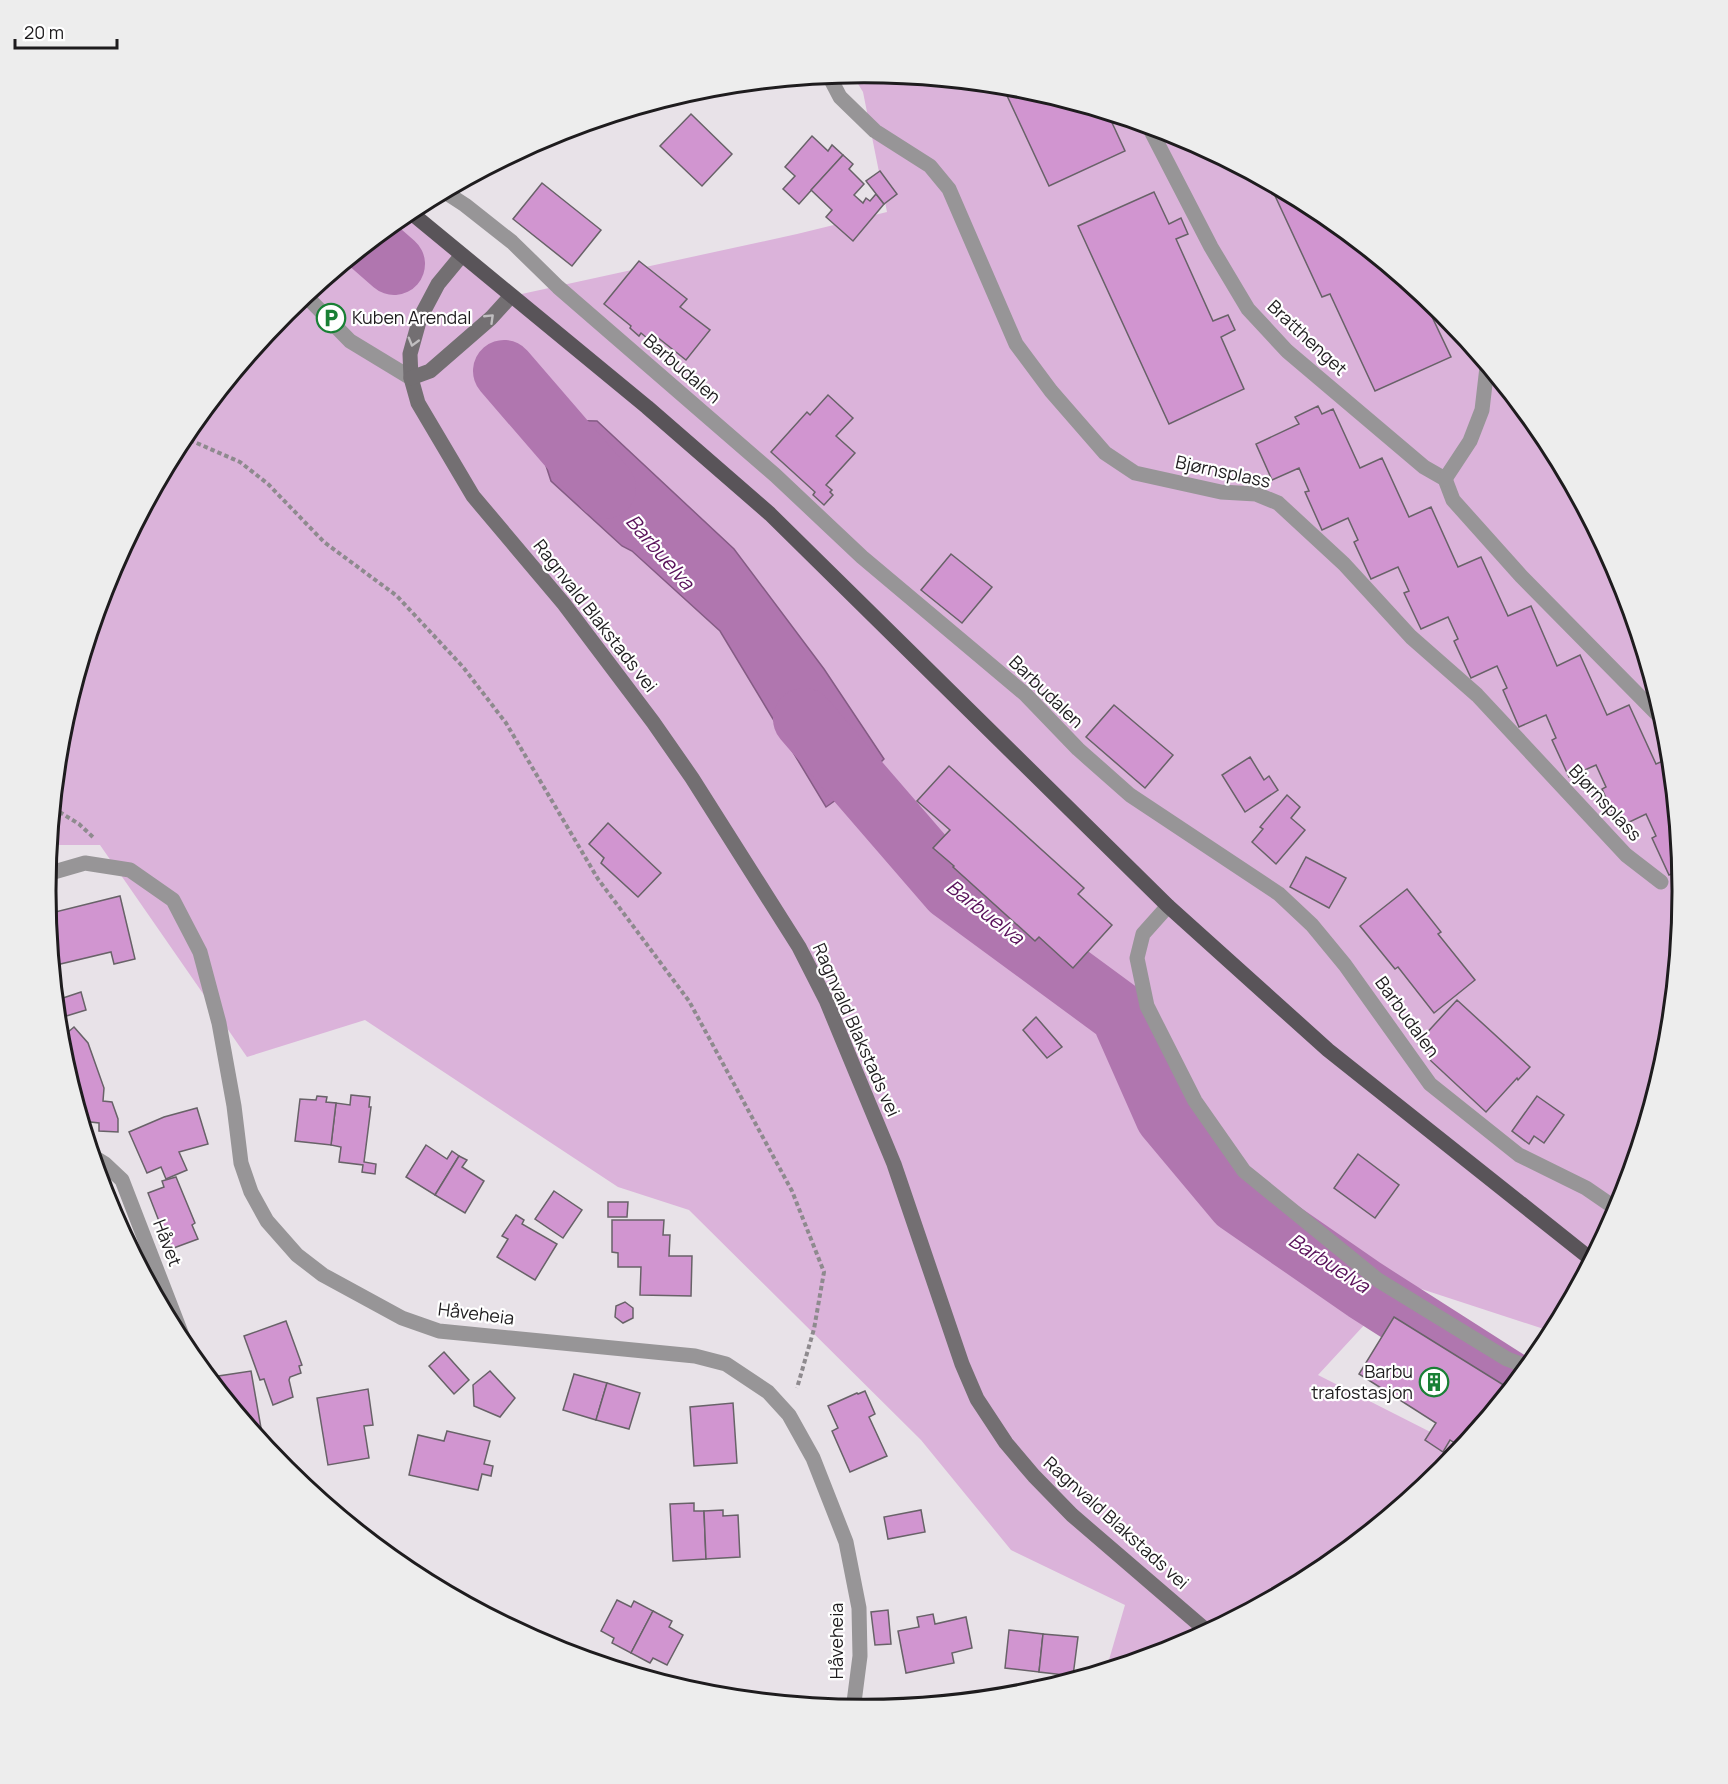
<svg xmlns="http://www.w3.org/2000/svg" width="1728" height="1784" viewBox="0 0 1728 1784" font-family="Manrope,sans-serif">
<rect width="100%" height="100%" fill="#e8e2e8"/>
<!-- green -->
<path fill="#dbb3da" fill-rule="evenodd" d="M864,73l160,16 154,46 141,76 124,102 102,124 76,142 46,154 16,159 -16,160 -46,154 -68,126 -150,-49 -85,92 144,73 -19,23 -124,102 -142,76 -71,21 19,-65 -114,-55 -90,-110 -232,-230 -71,-23 -253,-167 -118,37 -147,-212h-50l11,-113 46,-154 76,-141 102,-124 124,-102 108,84 280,-61 90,-22 -24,-120 -11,-18zM548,435l335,324 -23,24 -34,24 -106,-176 -88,-80 -10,-5 -71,-65 -13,-40z"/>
<!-- water -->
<polygon fill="#b076af" stroke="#845b84" stroke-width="1.5" points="551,420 597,421 734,549 824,669 884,759 860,783 826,807 720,631 632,551 622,546 551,481 538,441 548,435"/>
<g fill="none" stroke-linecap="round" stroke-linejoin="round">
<!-- river -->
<g stroke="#b076af" stroke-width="62">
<polyline points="370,243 394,264"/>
<polyline points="504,371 605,488"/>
<polyline points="804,719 951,889 1121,1014 1166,1116 1238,1202 1365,1290 1514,1385"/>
</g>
</g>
<!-- building -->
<g fill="#d195d0" stroke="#686268" stroke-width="1.5">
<polygon points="1003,87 1024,89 1108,114 1125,151 1049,186"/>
<polygon points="691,114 732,154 702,186 660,146"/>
<polygon points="812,136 828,151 832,145 843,155 799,204 783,189 795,176 785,167"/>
<polygon points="843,155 853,164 849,169 864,184 854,195 863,203 866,198 870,201 876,194 884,204 853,241 826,217 832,210 811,190"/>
<polygon points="880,171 897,194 884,204 866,181"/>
<polygon points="542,183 601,230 572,266 513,219"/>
<polygon points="1270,185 1319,211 1430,302 1426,304 1451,357 1375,391 1330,294 1322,297"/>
<polygon points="1154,192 1169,224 1181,218 1188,234 1176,239 1213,321 1228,315 1235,330 1221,337 1244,389 1169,424 1078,226"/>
<polygon points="639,261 687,299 680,307 710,330 686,360 657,337 652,342 641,333 639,336 630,328 631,326 604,304"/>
<polygon points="828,395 853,418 836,436 855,453 826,485 832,490 830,492 833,495 824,505 813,495 815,492 771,452 807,412 810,415"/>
<polygon points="1318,406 1322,414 1333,409 1360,468 1382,458 1409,517 1431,507 1458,567 1481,557 1508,616 1531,606 1557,666 1580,655 1607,715 1629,705 1656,764 1670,758 1681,870 1669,875 1652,838 1656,836 1646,814 1619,827 1602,789 1606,787 1596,765 1569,777 1552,740 1556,738 1546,715 1519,727 1503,690 1507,688 1497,666 1471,678 1454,641 1458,639 1448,617 1421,629 1404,593 1409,591 1398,567 1371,579 1354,542 1358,540 1348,518 1322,530 1305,492 1309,491 1299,468 1272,480 1256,444 1299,424 1295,417"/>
<polygon points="951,554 992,587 962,623 921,590"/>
<polygon points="1114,705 1173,755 1145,788 1086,737"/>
<polygon points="1250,757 1264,780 1269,776 1278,790 1245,812 1222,775"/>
<polygon points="949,766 1084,888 1078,894 1112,925 1073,968 1039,937 1035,941 953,867 954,866 933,848 950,830 917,801"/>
<polygon points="1287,795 1300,807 1291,818 1305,830 1276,864 1252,842 1263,829 1260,827"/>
<polygon points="608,823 661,873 638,897 601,863 604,858 589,844"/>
<polygon points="1306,857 1346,878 1329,908 1290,887"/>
<polygon points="1407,889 1441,932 1438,934 1475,980 1434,1013 1398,967 1395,969 1360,926"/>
<polygon points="120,896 135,959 114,964 111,952 52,966 47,914"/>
<polygon points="81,992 86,1010 63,1017 57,1000"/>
<polygon points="1457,1000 1530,1067 1518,1080 1517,1078 1486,1112 1430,1060 1432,1057 1418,1044 1424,1038 1423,1037"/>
<polygon points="1036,1017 1062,1047 1047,1058 1023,1030"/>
<polygon points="74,1027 88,1043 104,1088 103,1101 112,1102 118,1119 118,1132 99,1131 99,1123 82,1121 67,1071 74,1068 68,1048 60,1039"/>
<polygon points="351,1095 370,1097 369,1107 371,1107 364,1162 376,1164 375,1174 362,1172 363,1165 339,1162 341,1147 331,1145 336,1103 350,1105"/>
<polygon points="317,1096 327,1097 326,1102 336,1103 331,1145 295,1141 300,1099 316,1100"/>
<polygon points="1537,1096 1564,1115 1544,1143 1534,1136 1529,1144 1512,1131"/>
<polygon points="197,1108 208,1144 179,1152 187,1170 166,1179 161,1167 147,1173 129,1132 164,1117"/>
<polygon points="426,1145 447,1159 452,1151 459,1156 435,1195 406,1177"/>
<polygon points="1358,1154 1399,1185 1375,1218 1334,1188"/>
<polygon points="459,1156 467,1160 462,1167 484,1181 465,1213 435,1195"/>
<polygon points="176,1177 195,1223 192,1225 198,1239 171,1249 166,1234 164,1234 148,1193 164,1187 162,1181"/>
<polygon points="554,1191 582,1210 563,1238 535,1219"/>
<polygon points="608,1202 628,1202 627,1217 608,1217"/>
<polygon points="516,1215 524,1220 522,1224 557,1244 535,1280 497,1257 508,1239 502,1236"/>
<polygon points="612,1220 664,1220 663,1235 670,1235 669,1256 692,1256 691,1296 640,1295 641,1267 618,1267 618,1253 612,1252"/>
<polygon points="625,1302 633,1308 633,1318 623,1323 615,1317 616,1306"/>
<polygon points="1394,1317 1510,1389 1462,1448 1450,1440 1443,1452 1425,1440 1436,1423 1359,1374"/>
<polygon points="286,1321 302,1365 299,1366 301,1373 290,1377 289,1380 293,1397 273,1405 264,1379 260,1380 244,1336"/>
<polygon points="444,1352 469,1380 454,1394 429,1366"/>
<polygon points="251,1371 261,1428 251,1430 213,1384 212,1377"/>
<polygon points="490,1371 515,1398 500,1417 474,1406 473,1385"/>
<polygon points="574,1374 607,1383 596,1420 563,1410"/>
<polygon points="607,1383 640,1393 629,1429 596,1420"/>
<polygon points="368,1389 373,1425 364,1426 369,1458 328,1465 317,1398"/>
<polygon points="865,1391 875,1414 869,1417 887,1456 850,1472 832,1431 838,1428 828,1406 857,1393 858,1394"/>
<polygon points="733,1403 737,1463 694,1466 690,1407"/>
<polygon points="447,1431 490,1441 484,1464 493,1466 491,1476 482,1474 478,1490 409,1475 418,1435 444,1441"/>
<polygon points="694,1503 694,1511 704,1511 706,1559 673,1561 670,1504"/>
<polygon points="723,1510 723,1516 738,1515 740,1557 706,1559 704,1511"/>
<polygon points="921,1510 925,1532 888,1539 884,1517"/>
<polygon points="617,1600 631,1607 634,1601 653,1611 631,1653 612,1643 614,1638 601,1631"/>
<polygon points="888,1610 891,1644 875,1645 871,1612"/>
<polygon points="653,1611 672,1621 669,1627 683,1635 667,1665 653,1658 650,1663 631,1653"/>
<polygon points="933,1614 935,1624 966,1617 972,1648 952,1653 954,1663 906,1673 898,1631 919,1627 917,1617"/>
<polygon points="1009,1630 1043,1634 1039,1672 1005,1668"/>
<polygon points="1043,1634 1078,1637 1073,1676 1039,1672"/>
</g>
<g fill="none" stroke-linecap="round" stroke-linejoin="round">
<!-- path -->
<g stroke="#8e8a8e" stroke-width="4" stroke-dasharray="4.5 3" stroke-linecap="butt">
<polyline points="183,437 240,462 268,484 324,542 397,596 463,667 506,723 598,879 689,1001 792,1191 824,1272 814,1329 797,1388"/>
<polyline points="53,808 79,824 94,838"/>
</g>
<!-- street -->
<g stroke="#979597" stroke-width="15">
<polyline points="829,76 840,97 875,131 930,166 949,189 1016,344 1051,391 1105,453 1135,473 1221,492 1256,494 1278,503 1344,564 1411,637 1477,695 1626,855 1661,882"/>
<polyline points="1149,127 1211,247 1248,309 1287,351 1424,467 1445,479 1453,500 1521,576 1664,721"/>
<polyline points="445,192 465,205 512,242 558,287 775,475 862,557 1025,694 1078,749 1130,795 1279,894 1312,925 1345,965 1430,1084 1519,1155 1586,1188 1618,1210"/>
<polyline points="306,296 350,341 411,378"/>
<polyline points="1445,479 1470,441 1482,410 1487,367"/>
<polyline points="47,874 85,863 130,870 173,900 200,952 219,1023 234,1106 241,1163 251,1192 267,1221 297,1255 323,1275 402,1318 439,1331 695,1356 726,1364 768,1392 789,1415 813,1458 846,1542 859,1608 860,1656 853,1710"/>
<polyline points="1168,906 1143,934 1137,958 1147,1006 1195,1101 1244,1171 1378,1280 1507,1359 1529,1367"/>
<polyline points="92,1156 105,1164 122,1180 190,1356"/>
</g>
<!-- secondary -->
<g stroke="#736f72" stroke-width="15">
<polyline points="462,255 438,284 420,318 410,354 411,378 418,403 473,496 564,604 653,722 692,778 799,947 826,1000 894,1164 962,1364 977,1399 1006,1443 1034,1476 1072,1515 1208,1632"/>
<polyline points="411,378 430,371 491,318 511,296"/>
</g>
<!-- primary -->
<polyline stroke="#595459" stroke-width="15" points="409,211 647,407 770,514 1168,906 1328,1050 1592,1260"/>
</g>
<!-- one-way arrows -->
<defs><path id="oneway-chevron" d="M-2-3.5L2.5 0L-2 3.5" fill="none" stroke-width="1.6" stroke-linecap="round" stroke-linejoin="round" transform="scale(1.5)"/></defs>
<g stroke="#c0bec0">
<use href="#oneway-chevron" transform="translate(490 318) rotate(-44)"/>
<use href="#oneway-chevron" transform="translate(413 342) rotate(106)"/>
</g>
<!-- icons -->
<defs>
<g id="parking-ring" transform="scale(1.5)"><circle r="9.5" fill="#fff" stroke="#198035" stroke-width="1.5"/><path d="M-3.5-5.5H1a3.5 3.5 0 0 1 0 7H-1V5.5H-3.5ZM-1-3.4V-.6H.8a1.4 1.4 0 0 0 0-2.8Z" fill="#198035"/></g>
<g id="building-ring" transform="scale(1.5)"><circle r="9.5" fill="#fff" stroke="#198035" stroke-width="1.5"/><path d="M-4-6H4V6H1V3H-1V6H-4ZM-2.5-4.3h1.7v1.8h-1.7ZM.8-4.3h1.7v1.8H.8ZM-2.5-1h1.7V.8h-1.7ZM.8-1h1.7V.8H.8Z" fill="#198035"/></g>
</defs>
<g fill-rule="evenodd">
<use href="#parking-ring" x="331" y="318"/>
<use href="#building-ring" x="1434" y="1382"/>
</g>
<g text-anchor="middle" stroke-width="4.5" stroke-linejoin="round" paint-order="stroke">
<!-- poi labels -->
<g font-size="18" fill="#1e1c1e" stroke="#fff" text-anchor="start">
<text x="352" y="324">Kuben Arendal</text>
<text x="1413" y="1378" text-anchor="end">Barbu<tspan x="1413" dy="21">trafostasjon</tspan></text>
</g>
<!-- street labels -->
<g font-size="18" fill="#1e1c1e" stroke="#fff">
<text transform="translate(1307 338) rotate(43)" y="6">Bratthenget</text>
<text transform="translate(682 369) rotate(41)" y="6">Barbudalen</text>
<text transform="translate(1223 472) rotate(12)" y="6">Bjørnsplass</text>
<text transform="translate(595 616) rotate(52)" y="6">Ragnvald Blakstads vei</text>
<text transform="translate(1046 692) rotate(44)" y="6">Barbudalen</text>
<text transform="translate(1605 803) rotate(47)" y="6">Bjørnsplass</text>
<text transform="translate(1407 1017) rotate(54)" y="6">Barbudalen</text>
<text transform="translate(856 1030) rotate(66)" y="6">Ragnvald Blakstads vei</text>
<text transform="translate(167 1243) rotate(69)" y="6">Håvet</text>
<text transform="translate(476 1314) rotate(7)" y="6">Håveheia</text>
<text transform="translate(1116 1523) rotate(42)" y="6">Ragnvald Blakstads vei</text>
<text transform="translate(837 1641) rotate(-90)" y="6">Håveheia</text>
</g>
<!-- water labels -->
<g font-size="20" font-style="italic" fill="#59115a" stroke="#fff">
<text transform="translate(660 552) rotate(49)" y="7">Barbuelva</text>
<text transform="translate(985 912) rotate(38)" y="7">Barbuelva</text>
<text transform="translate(1329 1263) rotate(33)" y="7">Barbuelva</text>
</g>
</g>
<!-- crop -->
<path d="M0 0H1728V1784H0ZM56 891a808 808 0 1 1 1616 0a808 808 0 1 1-1616 0Z" fill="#ededed" fill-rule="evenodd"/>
<path fill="none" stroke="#1e1c1e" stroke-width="3" d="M56 891a808 808 0 1 1 1616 0a808 808 0 1 1-1616 0Z"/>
<!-- scale -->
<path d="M15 39v9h102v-9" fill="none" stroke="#1e1c1e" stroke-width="3"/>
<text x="24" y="39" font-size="18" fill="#1e1c1e" stroke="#ffffff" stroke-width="4.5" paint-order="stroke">20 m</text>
</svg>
